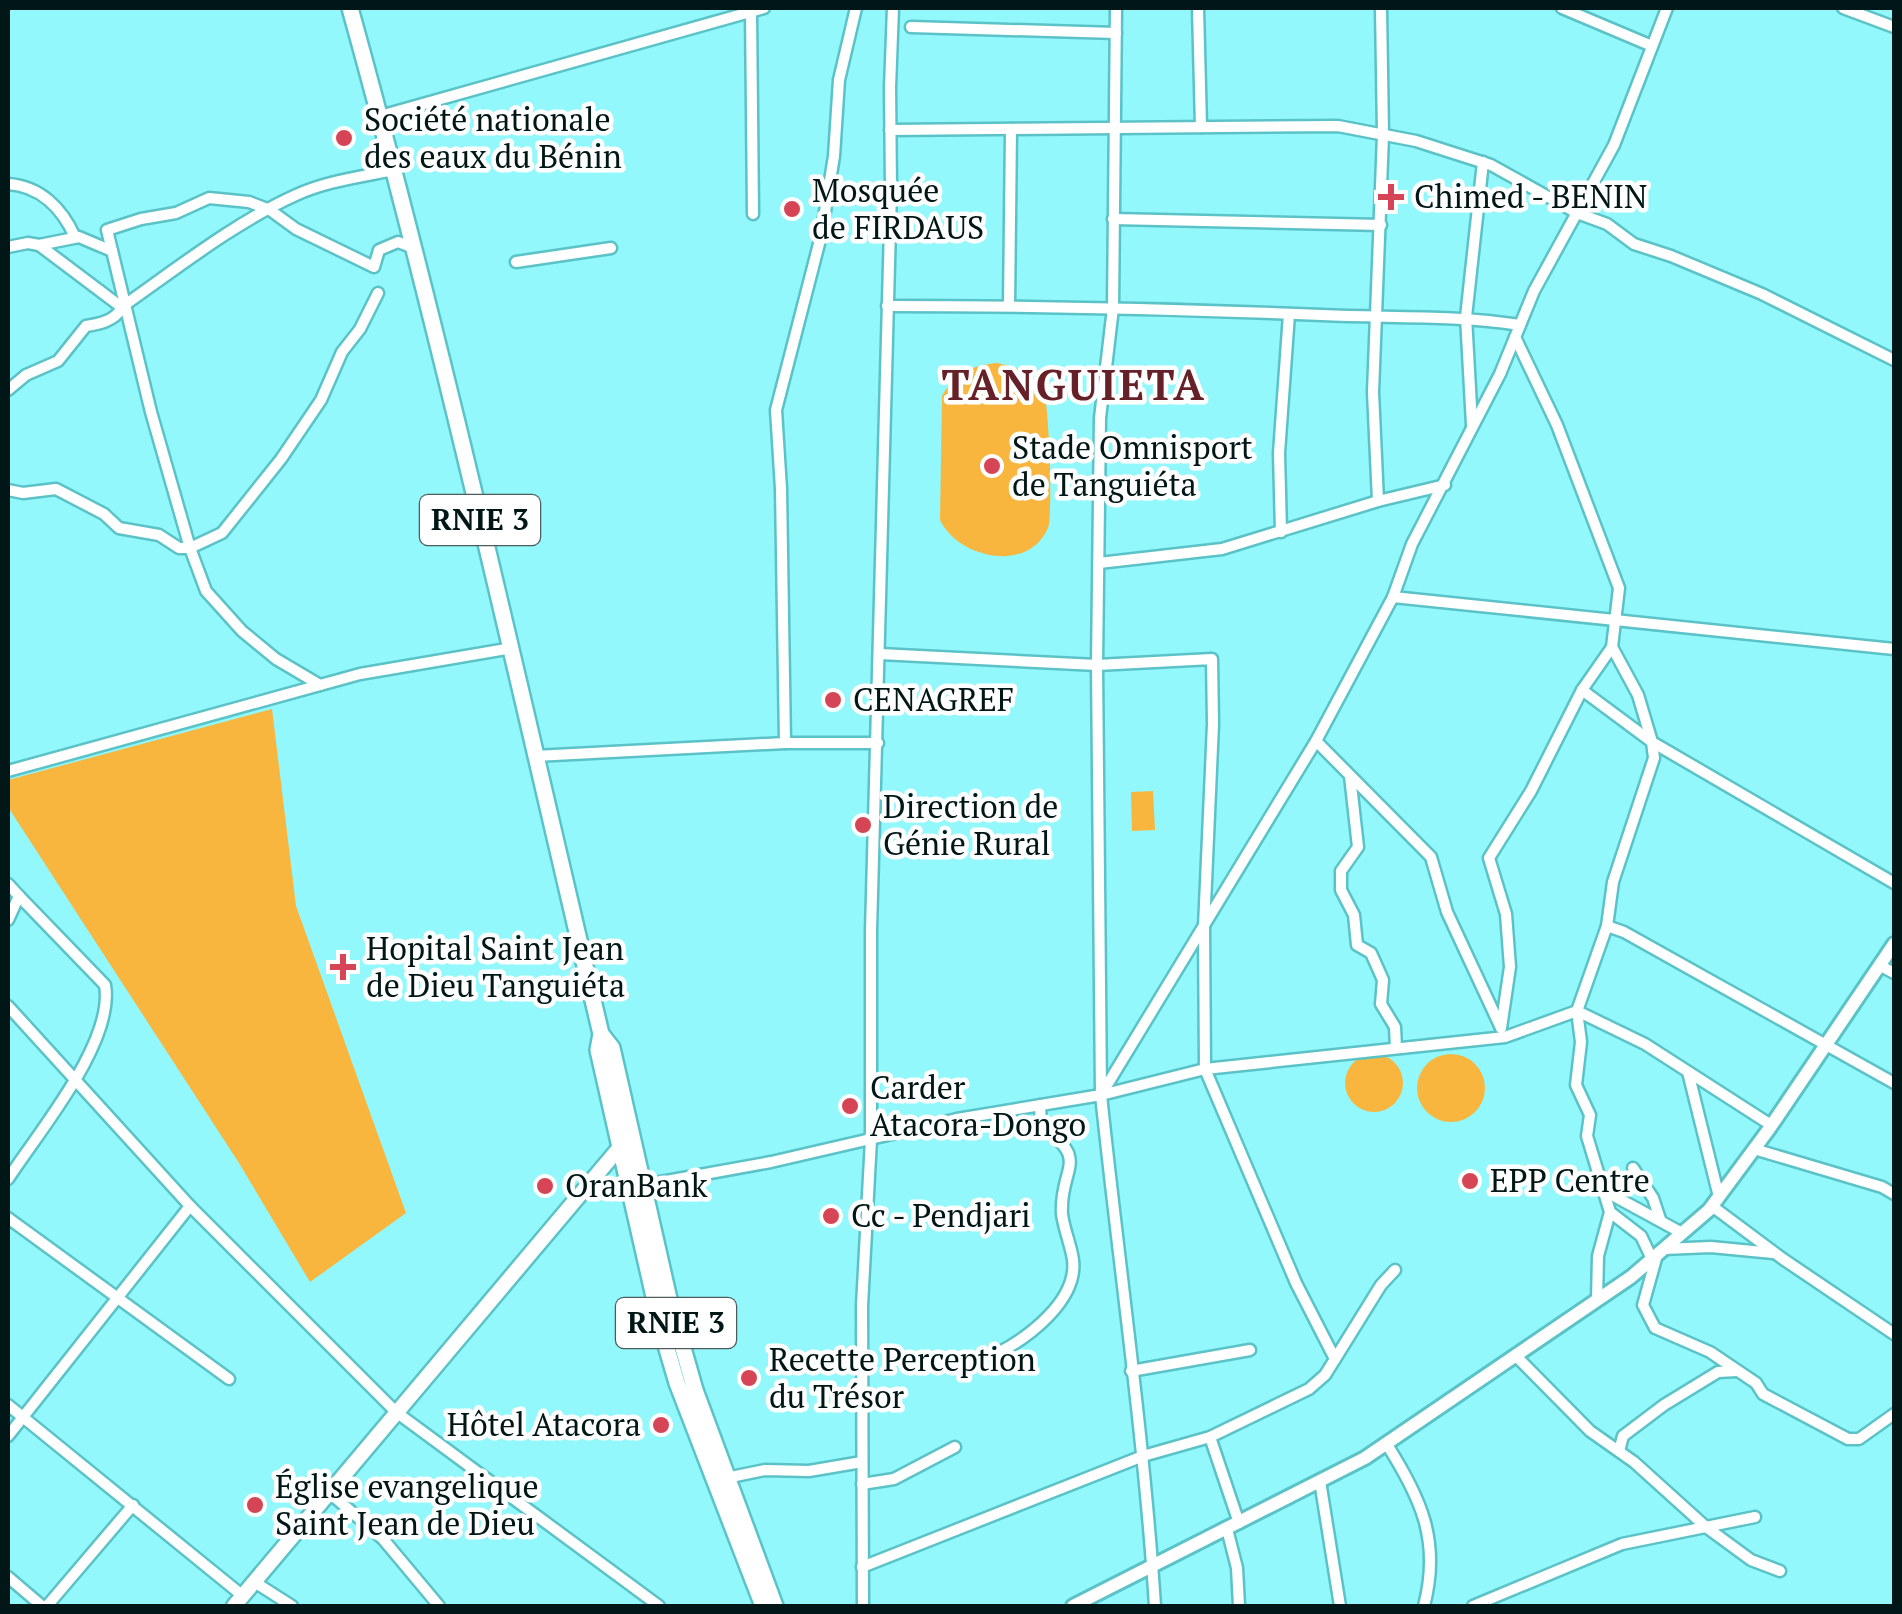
<svg xmlns="http://www.w3.org/2000/svg" width="1902" height="1614" viewBox="0 0 1902 1614" font-family="'PT Serif',serif">
<rect width="100%" height="100%" fill="#92f8fc"/>
<!-- green -->
<g fill="#f8b63f">
<path d="M997,363c19,4 35,9 46,26 6,10 10,127 5,139 -20,46 -90,30 -108,-8l2,-124c13,-24 29,-30 55,-33z"/>
<polygon points="272,709 296,906 406,1213 310,1282 239,1163 8,807 8,780"/>
<polygon points="1153,791 1155,830 1132,831 1131,792"/>
<circle cx="1451" cy="1088" r="34"/>
<circle cx="1374" cy="1083" r="29"/>
</g>
<g fill="none" stroke-linecap="round" stroke-linejoin="round">
<!-- minor casing -->
<g stroke="#5bc3c7" stroke-width="15">
<g id="minor">
<polyline points="1198,8 1201,127"/>
<polyline points="1562,8 1652,46"/>
<polyline points="1843,8 1894,27"/>
<polyline points="751,11 753,214"/>
<polyline points="911,27 1116,33"/>
<polyline points="380,116 764,8"/>
<polyline points="890,130 1338,126 1416,141 1491,165 1577,213 1607,224 1634,244 1671,256 1762,294 1894,360"/>
<path d="M8,184c32,2 54,24 67,53"/>
<polyline points="1113,219 1381,225"/>
<polyline points="39,245 79,237 112,251"/>
<polyline points="8,247 28,243 39,245 124,309"/>
<polyline points="516,262 611,248"/>
<path d="M126,304c54,-38 110,-82 170,-109 30,-14 65,-18 97,-25"/>
<path d="M887,306c145,0 290,3 435,9 67,3 132,0 198,10"/>
<polyline points="1009,306 1011,129"/>
<path d="M8,390l18,-15 32,-14 28,-35c13,-2 28,-5 35,-17"/>
<polyline points="1472,425 1466,317 1483,162"/>
<polyline points="8,490 23,493 56,489 104,514 119,528 159,535 179,548 190,548 222,533 281,459 321,400 342,352 360,329 378,293"/>
<polyline points="1378,501 1373,392 1383,135 1381,8"/>
<polyline points="1281,532 1279,453 1289,314"/>
<polyline points="1099,563 1222,549 1378,501 1445,485"/>
<polyline points="1393,597 1894,649"/>
<polyline points="1612,647 1638,695 1652,742 1894,883"/>
<polyline points="320,685 276,659 242,631 206,591 190,548 151,412 107,230 141,219 176,213 209,198 249,202 270,210 296,229 374,267 379,250 398,242 414,248"/>
<polyline points="1316,741 1431,857 1447,912 1501,1028"/>
<polyline points="785,743 781,489 776,410 821,236 834,156 839,80 856,8"/>
<polyline points="535,756 785,743 878,743"/>
<polyline points="8,771 360,674 512,648"/>
<polyline points="1350,776 1358,847 1341,871 1341,890 1354,915 1357,945 1371,953 1383,980 1381,1004 1395,1027 1396,1048"/>
<polyline points="8,884 19,896 8,920"/>
<polyline points="1607,926 1624,932 1894,1083"/>
<polyline points="1881,966 1894,973"/>
<polyline points="8,1006 190,1206 396,1412 659,1606"/>
<polyline points="1577,1011 1581,1042 1576,1085 1590,1115 1587,1136 1610,1212 1598,1256 1597,1300"/>
<polyline points="1577,1011 1645,1044 1771,1125"/>
<polyline points="1501,1028 1510,967 1506,914 1489,858 1531,791 1582,690 1612,647 1619,588 1557,425 1515,337"/>
<polyline points="1688,1072 1719,1197"/>
<polyline points="1101,1094 1097,665 1100,418 1113,308 1116,8"/>
<polyline points="1101,1095 1316,741 1393,597 1412,544 1500,374 1534,291 1614,145 1667,8"/>
<polyline points="1101,1095 1205,1069 1505,1037 1577,1011 1607,926 1613,882 1654,758 1652,742 1582,690"/>
<polyline points="1754,1149 1882,1187 1894,1194"/>
<polyline points="1633,1168 1653,1198 1660,1219"/>
<path d="M8,1179c31,-48 107,-137 97,-194l-86,-89"/>
<path d="M644,1185l127,-23 186,-43 144,-24c18,171 43,341 54,511"/>
<polyline points="1603,1190 1682,1233"/>
<polyline points="1712,1206 1783,1259 1894,1334"/>
<polyline points="1610,1212 1641,1236 1652,1259"/>
<polyline points="8,1218 229,1379"/>
<polyline points="1664,1249 1711,1247 1773,1253"/>
<polyline points="1657,1255 1643,1305 1655,1328 1710,1352 1756,1383 1763,1394 1848,1439 1859,1439 1894,1414"/>
<path d="M998,1353c31,-16 80,-53 75,-93 -2,-15 -9,-30 -11,-46 -3,-46 30,-54 -21,-87l-1,-22"/>
<polyline points="1515,1355 1590,1431 1634,1462 1706,1527 1751,1560 1780,1571"/>
<polyline points="1335,1359 1381,1285 1395,1270"/>
<polyline points="1131,1371 1250,1350"/>
<polyline points="8,1405 243,1596"/>
<polyline points="8,1436 190,1206"/>
<polyline points="1210,1437 1239,1523"/>
<path d="M1386,1443c35,55 55,98 38,163"/>
<polyline points="1619,1451 1623,1436 1664,1405 1718,1372 1737,1371"/>
<polyline points="726,1478 765,1470 809,1471 862,1462"/>
<polyline points="1320,1481 1340,1606"/>
<polyline points="862,1484 894,1479 955,1447"/>
<polyline points="331,1494 383,1539 439,1606"/>
<polyline points="1227,1529 1237,1568 1239,1606"/>
<polyline points="862,1567 1143,1456 1210,1437 1309,1389 1325,1375 1335,1359 1296,1283 1205,1069 1204,927 1213,724 1212,659 1097,665 880,654"/>
<polyline points="8,1577 42,1606"/>
<polyline points="256,1583 292,1606"/>
<polyline points="47,1606 133,1505"/>
<polyline points="863,1606 862,1306 871,1139 871,931 891,190 890,87 893,8"/>
<polyline points="1473,1606 1622,1544 1755,1517"/>
</g>
</g>
<!-- tertiary casing -->
<g stroke="#5bc3c7" stroke-width="18">
<polyline id="tertiary" points="1073,1606 1365,1458 1631,1277 1709,1210 1769,1129 1894,944"/>
</g>
<!-- secondary casing -->
<g stroke="#5bc3c7" stroke-width="19">
<polyline id="secondary" points="234,1606 620,1147 629,1146"/>
</g>
<!-- trunk casing -->
<g stroke="#5bc3c7" stroke-width="20">
<g id="trunk">
<path d="M350,8c94,339 170,683 251,1026l-3,16 64,282 15,51 86,223"/>
<polyline points="601,1034 612,1048 669,1299 695,1390 775,1606"/>
</g>
</g>
<!-- minor -->
<use href="#minor" stroke="#fff" stroke-width="10"/>
<!-- tertiary -->
<use href="#tertiary" stroke="#fff" stroke-width="12"/>
<!-- secondary -->
<use href="#secondary" stroke="#fff" stroke-width="14"/>
<!-- trunk -->
<use href="#trunk" stroke="#fff" stroke-width="15"/>
</g>
<!-- markers -->
<g fill="#d54555" stroke="#fff" stroke-width="4">
<circle cx="344" cy="138" r="10"/>
<path d="M1386 182h10v10h10v10h-10v10h-10v-10h-10v-10h10z"/>
<circle cx="792" cy="209" r="10"/>
<circle cx="992" cy="466" r="10"/>
<circle cx="833" cy="700" r="10"/>
<circle cx="863" cy="825" r="10"/>
<path d="M338 952h10v10h10v10h-10v10h-10v-10h-10v-10h10z"/>
<circle cx="850" cy="1106" r="10"/>
<circle cx="1470" cy="1181" r="10"/>
<circle cx="545" cy="1186" r="10"/>
<circle cx="831" cy="1216" r="10"/>
<circle cx="749" cy="1378" r="10"/>
<circle cx="661" cy="1425" r="10"/>
<circle cx="255" cy="1505" r="10"/>
</g>
<g text-anchor="middle" stroke-width="9" stroke-linejoin="round" paint-order="stroke">
<!-- shield labels -->
<g fill="#fff" stroke="#4d5c5c" stroke-width="2.5">
<rect x="420" y="495" width="120" height="50" rx="8"/>
<rect x="616" y="1298" width="120" height="50" rx="8"/>
</g>
<g font-size="30" font-weight="bold" fill="#011616">
<text x="480" y="530">RNIE 3</text>
<text x="676" y="1333">RNIE 3</text>
</g>
<!-- poi labels -->
<g font-size="32" fill="#011616" stroke="#fff" text-anchor="start">
<text x="364" y="131">Société nationale<tspan x="364" dy="37">des eaux du Bénin</tspan></text>
<text x="812" y="202">Mosquée<tspan x="812" dy="37">de FIRDAUS</tspan></text>
<text x="1414" y="208">Chimed - BENIN</text>
<text x="1012" y="459">Stade Omnisport<tspan x="1012" dy="37">de Tanguiéta</tspan></text>
<text x="853" y="711">CENAGREF</text>
<text x="883" y="818">Direction de<tspan x="883" dy="37">Génie Rural</tspan></text>
<text x="366" y="960">Hopital Saint Jean<tspan x="366" dy="37">de Dieu Tanguiéta</tspan></text>
<text x="870" y="1099">Carder<tspan x="870" dy="37">Atacora-Dongo</tspan></text>
<text x="1490" y="1192">EPP Centre</text>
<text x="565" y="1197">OranBank</text>
<text x="851" y="1227">Cc - Pendjari</text>
<text x="769" y="1371">Recette Perception<tspan x="769" dy="37">du Trésor</tspan></text>
<text x="641" y="1436" text-anchor="end">Hôtel Atacora</text>
<text x="275" y="1498">Église evangelique<tspan x="275" dy="37">Saint Jean de Dieu</tspan></text>
</g>
<!-- district labels -->
<g font-size="42" font-weight="bold" letter-spacing="2.5" fill="#662027" stroke="#fff">
<text x="1074" y="400">TANGUIETA</text>
</g>
</g>
<!-- border -->
<rect width="1902" height="1614" fill="none" stroke="#011616" stroke-width="20"/>
</svg>
